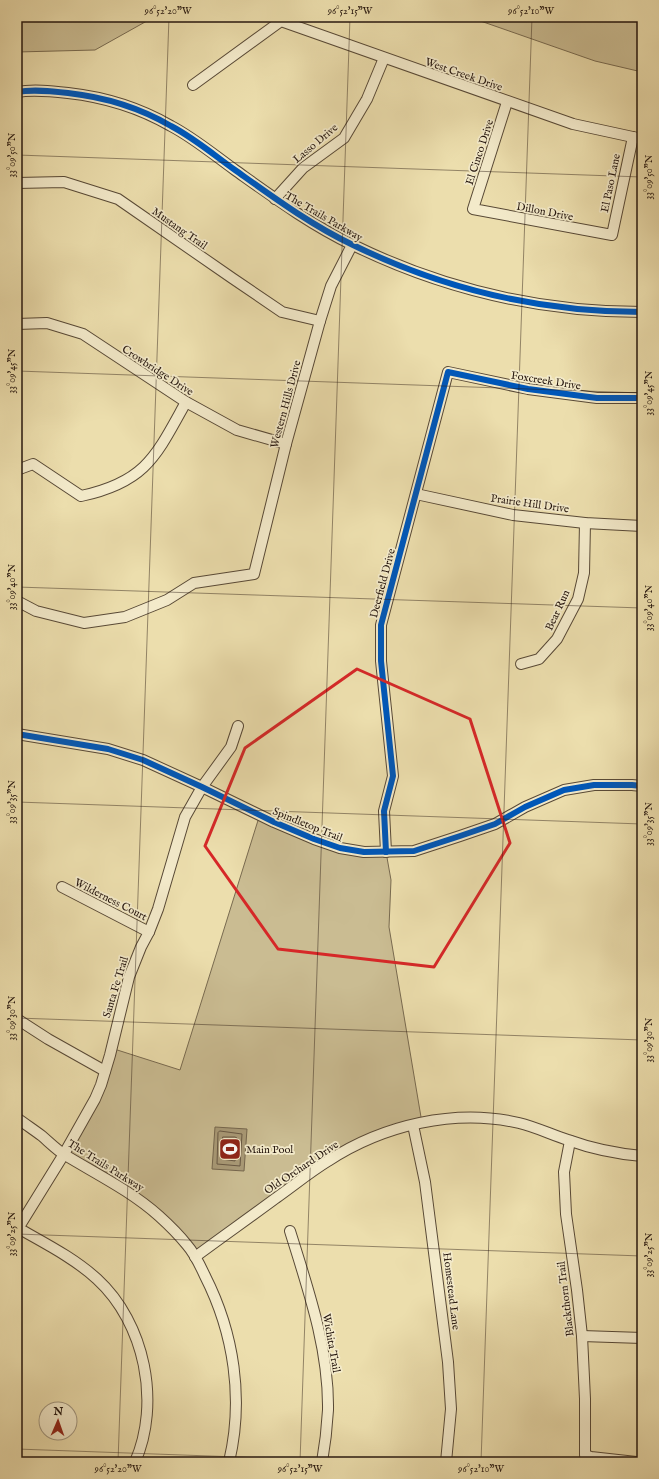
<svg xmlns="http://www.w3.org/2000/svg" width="659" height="1479" viewBox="0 0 659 1479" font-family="'IM FELL English',serif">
<rect width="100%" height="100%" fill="#ecdead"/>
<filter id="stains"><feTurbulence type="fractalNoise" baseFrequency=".005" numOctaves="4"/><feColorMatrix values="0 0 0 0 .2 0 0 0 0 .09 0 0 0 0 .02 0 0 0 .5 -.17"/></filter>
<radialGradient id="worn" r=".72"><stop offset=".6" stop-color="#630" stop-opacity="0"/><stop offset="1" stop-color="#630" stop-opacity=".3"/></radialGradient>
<!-- green -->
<g fill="#cabc92" stroke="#786a50">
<polygon points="17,17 154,17 95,50 17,52"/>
<polygon points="469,17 642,17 642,72 595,61"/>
<polygon points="260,814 314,839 386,852 391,880 389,927 422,1123 353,1147 195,1257 162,1219 64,1154 95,1099 111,1048 180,1070"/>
</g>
<!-- water -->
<polygon fill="#a99a77" stroke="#75664d" points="215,1127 247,1129 244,1171 212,1169"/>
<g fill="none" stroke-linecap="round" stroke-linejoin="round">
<!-- shore -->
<g stroke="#685843" stroke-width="1">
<polygon points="220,1131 242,1134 240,1166 217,1164 218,1133"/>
<polygon points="223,1137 235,1137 237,1138 235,1161 222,1159"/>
</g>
<!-- minor casing -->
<g stroke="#584936" stroke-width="12">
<g id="minor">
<polyline points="193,85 281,21 573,124 642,139"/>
<path d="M17,92c16,-3 34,-1 51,1 36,4 72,15 103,33 23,12 43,29 64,44 38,27 76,55 118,75 90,44 189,67 289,67"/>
<polyline points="507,102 473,209 612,235 633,137"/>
<polyline points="17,183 64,182 118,199 232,278 282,312 320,321"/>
<polyline points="275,199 303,168 344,138 367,99 384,58"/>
<polyline points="17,324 47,323 83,334 186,402 237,430 286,444"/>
<path d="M17,470l16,-6 48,32c65,-14 75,-40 105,-94"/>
<polyline points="416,494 513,515 585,523 642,526"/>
<polyline points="17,601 36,611 84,623 125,617 167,600 194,583 254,574 286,444 320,321 331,286 352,245"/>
<polyline points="521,664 539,659 557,639 578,599 584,573 585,523"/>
<polyline points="17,734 108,749 143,760 202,787 274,822 314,839 340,848 364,852 414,851 460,836 495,824 525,807 564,790 594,785 632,785 642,786"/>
<polyline points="386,852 384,811 393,776 381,661 381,625 448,372 528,389 597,398 642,398"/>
<polyline points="62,887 149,932"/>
<polyline points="17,1019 48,1039 105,1071"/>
<path d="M17,1118c8,6 17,12 25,18 7,6 15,14 23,19 33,20 66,36 94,61 10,9 20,19 28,29 8,9 13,20 18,31 29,57 39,123 24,186"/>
<polyline points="413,1125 425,1182 448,1362 451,1409 446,1462"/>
<polyline points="570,1141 564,1172 566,1214 577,1290 582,1336 585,1399 585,1455 591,1457 636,1462"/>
<path d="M18,1228c28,16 56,30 79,51 48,44 64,124 38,183"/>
<polyline points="17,1230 64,1154 95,1099 101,1085 110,1055 129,977 141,947 149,932 158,909 185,817 202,787 231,747 238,726"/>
<path d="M290,1231c18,58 39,118 38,179 -1,18 -3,35 -6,52"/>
<path d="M195,1257c27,-20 54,-39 81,-59 17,-12 34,-26 52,-37 55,-36 127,-53 191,-38 17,4 33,12 49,17 22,8 51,14 74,16"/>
<polyline points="582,1336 642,1338"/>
</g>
</g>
<!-- minor -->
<use href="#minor" stroke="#f3eaca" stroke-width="10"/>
<!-- cycleway casing -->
<g stroke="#f3eaca" stroke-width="8">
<g id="cycleway">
<path d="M17,92c16,-3 34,-1 51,1 36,4 72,15 103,33 23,12 43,29 64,44 38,27 76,55 118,75 90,44 189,67 289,67"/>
<polyline points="17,734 108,749 143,760 202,787 274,822 314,839 340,848 364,852 414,851 460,836 495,824 525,807 564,790 594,785 632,785 642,786"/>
<polyline points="386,852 384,811 393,776 381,661 381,625 448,372 528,389 597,398 642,398"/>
</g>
</g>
<!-- cycleway -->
<use href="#cycleway" stroke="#0057b8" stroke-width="6"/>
</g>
<!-- marked area -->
<path fill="none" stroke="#d62828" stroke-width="3" stroke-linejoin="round" d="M357,669l113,50 40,124 -76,124 -156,-18 -73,-103 40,-98z"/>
<!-- ticks -->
<path fill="none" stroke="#26170f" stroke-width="1" stroke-opacity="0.45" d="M17,155l625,22M17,371l625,22M17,587l625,21M17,802l625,22M17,1018l625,22M17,1234l625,22M17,1449l358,13M118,1462l51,-1445M300,1462l50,-1445M481,1462l51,-1445"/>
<!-- icons -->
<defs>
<g id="stadium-square" transform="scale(1.15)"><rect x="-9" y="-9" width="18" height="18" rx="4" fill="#8f2418" stroke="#f3eaca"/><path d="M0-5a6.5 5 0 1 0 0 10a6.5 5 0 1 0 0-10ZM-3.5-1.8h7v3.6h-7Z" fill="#fff"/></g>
</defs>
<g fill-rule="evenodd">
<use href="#stadium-square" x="230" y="1149"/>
</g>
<g text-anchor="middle" stroke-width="3.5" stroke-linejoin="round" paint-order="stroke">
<!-- street labels -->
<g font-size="11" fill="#26170f" stroke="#f3eaca">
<text transform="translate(464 74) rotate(19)" y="4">West Creek Drive</text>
<text transform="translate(315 143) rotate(-40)" y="4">Lasso Drive</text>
<text transform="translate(479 152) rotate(-72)" y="4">El Cinco Drive</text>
<text transform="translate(610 183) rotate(-78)" y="4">El Paso Lane</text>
<text transform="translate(545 211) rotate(11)" y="4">Dillon Drive</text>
<text transform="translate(324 216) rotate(30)" y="4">The Trails Parkway</text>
<text transform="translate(180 228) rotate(35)" y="4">Mustang Trail</text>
<text transform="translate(158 370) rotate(33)" y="4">Crowbridge Drive</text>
<text transform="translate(546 380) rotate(9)" y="4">Foxcreek Drive</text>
<text transform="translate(285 404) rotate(-75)" y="4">Western Hills Drive</text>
<text transform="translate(530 503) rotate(8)" y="4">Prairie Hill Drive</text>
<text transform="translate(382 583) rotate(-75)" y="4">Deerfield Drive</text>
<text transform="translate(557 610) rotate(-65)" y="4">Bear Run</text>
<text transform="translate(308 824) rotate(22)" y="4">Spindletop Trail</text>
<text transform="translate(111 899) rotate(27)" y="4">Wilderness Court</text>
<text transform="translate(115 987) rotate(-73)" y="4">Santa Fe Trail</text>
<text transform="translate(106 1165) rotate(32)" y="4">The Trails Parkway</text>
<text transform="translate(301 1167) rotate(-34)" y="4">Old Orchard Drive</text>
<text transform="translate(452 1291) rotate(83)" y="4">Homestead Lane</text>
<text transform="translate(565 1299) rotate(-97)" y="4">Blackthorn Trail</text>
<text transform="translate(332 1343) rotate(80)" y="4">Wichita Trail</text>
</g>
<!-- poi labels -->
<g font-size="11" fill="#26170f" stroke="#f3eaca" text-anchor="start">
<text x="246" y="1153">Main Pool</text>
</g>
</g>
<!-- margin -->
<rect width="659" height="1479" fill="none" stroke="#ecdead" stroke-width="44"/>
<!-- north arrow -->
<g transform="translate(58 1421) rotate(2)"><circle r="19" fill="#f3eaca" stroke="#a1967f"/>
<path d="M0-3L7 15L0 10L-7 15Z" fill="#8f2418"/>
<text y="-6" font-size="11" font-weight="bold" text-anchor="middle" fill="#26170f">N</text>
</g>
<rect x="22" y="22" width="615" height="1435" fill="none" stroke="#26170f" stroke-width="1.5"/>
<g font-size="10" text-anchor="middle" fill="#26170f">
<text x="168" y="14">96°52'20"W</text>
<text x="350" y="14">96°52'15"W</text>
<text x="531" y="14">96°52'10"W</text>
<text transform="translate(11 155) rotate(-90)" y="4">33°09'50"N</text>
<text transform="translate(648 177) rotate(-90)" y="4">33°09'50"N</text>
<text transform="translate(11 371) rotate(-90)" y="4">33°09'45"N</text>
<text transform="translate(648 393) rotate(-90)" y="4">33°09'45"N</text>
<text transform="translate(11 587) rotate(-90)" y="4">33°09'40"N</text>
<text transform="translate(648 608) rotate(-90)" y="4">33°09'40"N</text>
<text transform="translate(11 802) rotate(-90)" y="4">33°09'35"N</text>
<text transform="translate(648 824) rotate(-90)" y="4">33°09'35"N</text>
<text transform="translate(11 1018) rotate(-90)" y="4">33°09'30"N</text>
<text transform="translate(648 1040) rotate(-90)" y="4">33°09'30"N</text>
<text transform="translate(11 1234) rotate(-90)" y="4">33°09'25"N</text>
<text transform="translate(648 1255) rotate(-90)" y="4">33°09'25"N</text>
<text x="118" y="1472">96°52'20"W</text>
<text x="300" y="1472">96°52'15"W</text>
<text x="481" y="1472">96°52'10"W</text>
</g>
<rect width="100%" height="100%" filter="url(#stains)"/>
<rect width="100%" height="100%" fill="url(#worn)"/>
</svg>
